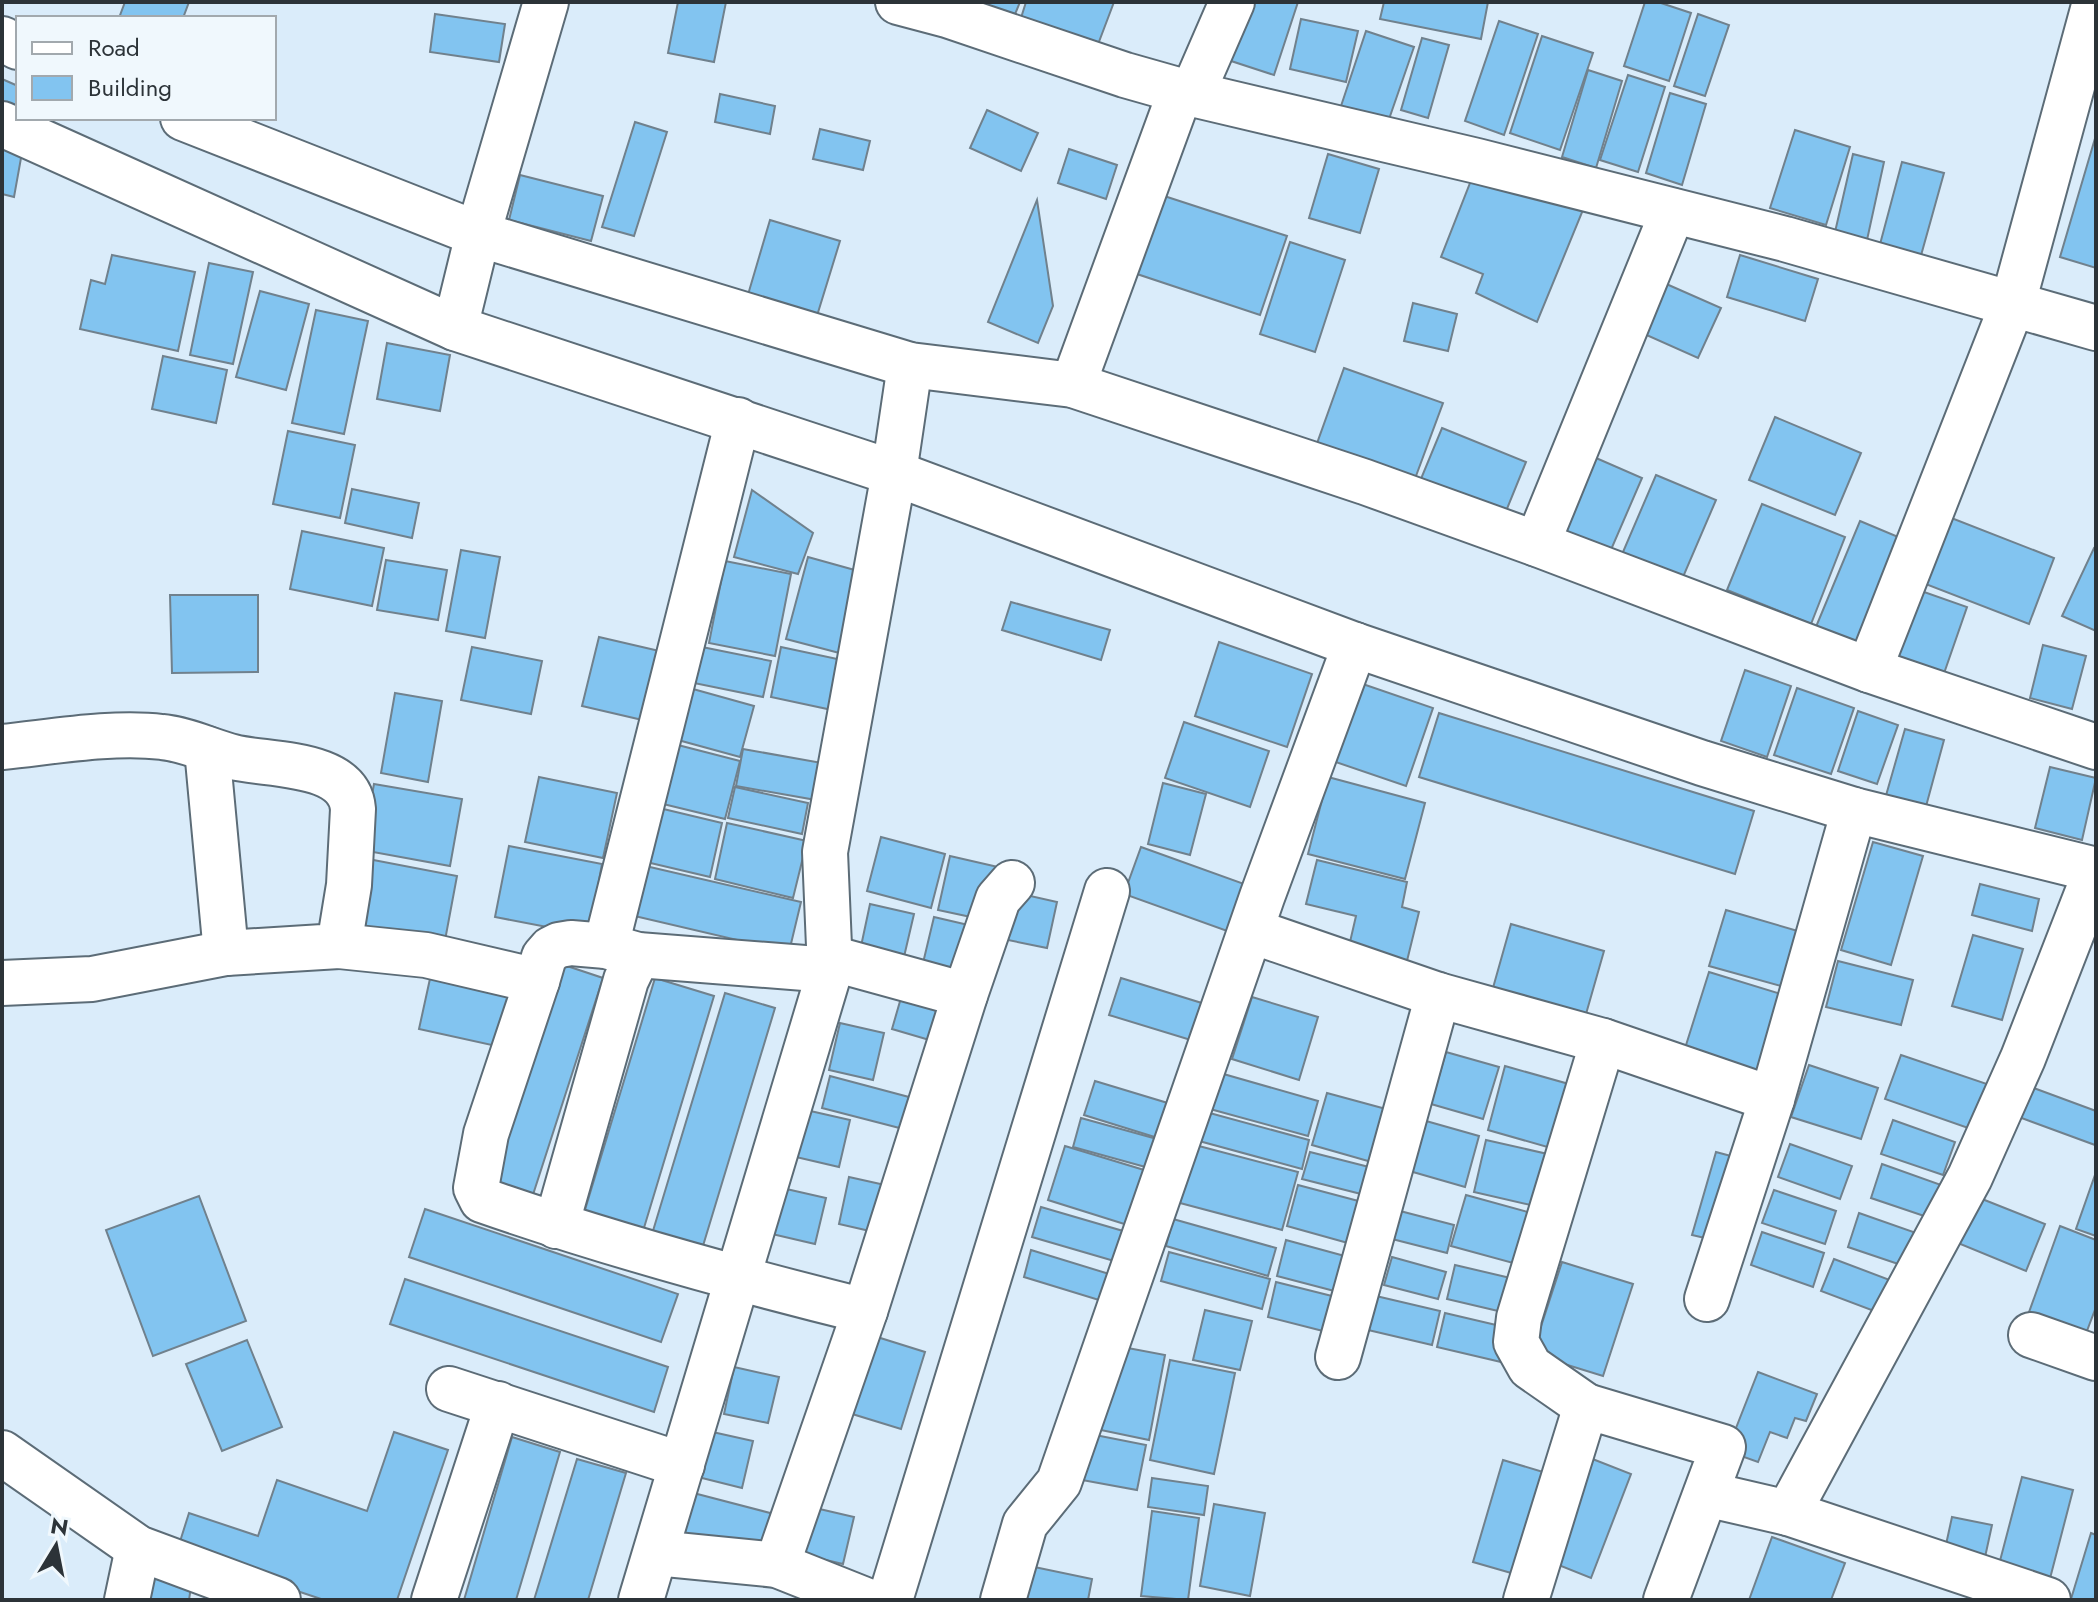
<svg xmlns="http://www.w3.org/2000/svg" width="2098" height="1602" viewBox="0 0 2098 1602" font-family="Jost,sans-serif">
<rect width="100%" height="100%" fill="#daecfa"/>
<!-- building -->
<g fill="#82c4f0" stroke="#70818d" stroke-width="2">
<polygon points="125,2 189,2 183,18 119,18"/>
<polygon points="678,2 726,2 714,62 668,53"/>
<polygon points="960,2 1020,2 1011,24"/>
<polygon points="1026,2 1114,2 1097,47 1021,18"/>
<polygon points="1243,2 1298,2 1274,75 1225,59"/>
<polygon points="1384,2 1488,2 1481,39 1380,19"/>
<polygon points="1645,2 1658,2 1691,13 1669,81 1624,66"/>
<polygon points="435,14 505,24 499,62 430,52"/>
<polygon points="1698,14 1729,25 1705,96 1674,86"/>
<polygon points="1301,19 1358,31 1346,82 1290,69"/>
<polygon points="1499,21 1538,34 1504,135 1465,121"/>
<polygon points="1366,31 1414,47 1388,122 1341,106"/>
<polygon points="1542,36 1593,53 1560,150 1510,133"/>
<polygon points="1422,38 1449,45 1428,118 1401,110"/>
<polygon points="1588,70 1622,81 1596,168 1562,157"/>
<polygon points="1628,75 1665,87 1638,172 1600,160"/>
<polygon points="2,79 18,86 18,118 2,112"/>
<polygon points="1670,93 1706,104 1682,185 1646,173"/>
<polygon points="720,94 775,106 770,134 715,122"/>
<polygon points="987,110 1038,133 1021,171 970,148"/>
<polygon points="635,122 667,132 634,236 602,227"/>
<polygon points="820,129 870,141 863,170 813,159"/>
<polygon points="1795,130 1850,147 1826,225 1770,208"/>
<polygon points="2096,135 2096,268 2060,257"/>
<polygon points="2,139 23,147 14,197 2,194"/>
<polygon points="1069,149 1117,165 1106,199 1058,183"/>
<polygon points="1328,154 1379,169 1360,233 1309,218"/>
<polygon points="1853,154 1884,162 1867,240 1835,232"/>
<polygon points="1902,162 1944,173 1920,259 1879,248"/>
<polygon points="520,175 603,196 591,241 509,220"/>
<polygon points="1472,178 1585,205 1537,322 1476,293 1483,274 1441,257"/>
<polygon points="1155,193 1287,236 1260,315 1128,271"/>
<polygon points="1037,200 1053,306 1038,343 988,322"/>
<polygon points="770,220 840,241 816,319 747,298"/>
<polygon points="1290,242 1345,260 1315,352 1260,334"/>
<polygon points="112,255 195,272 178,351 80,329 91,280 105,284"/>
<polygon points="1740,255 1818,279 1805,321 1727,297"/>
<polygon points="209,263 253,272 233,364 190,355"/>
<polygon points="1655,279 1721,308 1698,358 1633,329"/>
<polygon points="260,291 309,304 286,390 236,377"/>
<polygon points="1413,303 1457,314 1448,351 1404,341"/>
<polygon points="316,310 368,321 344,434 292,423"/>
<polygon points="387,343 450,355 440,411 377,399"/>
<polygon points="163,356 227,370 216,423 152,409"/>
<polygon points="1344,368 1443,403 1413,484 1315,449"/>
<polygon points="1775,417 1861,453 1835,515 1749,480"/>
<polygon points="1442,428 1526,462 1502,521 1418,486"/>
<polygon points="288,431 355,445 340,518 273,504"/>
<polygon points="1580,451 1642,478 1607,559 1544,532"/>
<polygon points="1656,475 1716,500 1677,591 1617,566"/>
<polygon points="352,489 419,503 412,538 345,523"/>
<polygon points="752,490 813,533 798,574 734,557"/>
<polygon points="1762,504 1845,537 1811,624 1727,590"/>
<polygon points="1936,512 2054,558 2029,624 1910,578"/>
<polygon points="1860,521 1915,544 1869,657 1813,634"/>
<polygon points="302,531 384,548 372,606 290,589"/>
<polygon points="2094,548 2096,549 2096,631 2062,616"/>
<polygon points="461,550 500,557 485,638 446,631"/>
<polygon points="808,557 869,574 847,655 786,639"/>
<polygon points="386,560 447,570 438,620 377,610"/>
<polygon points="725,561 791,574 775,656 709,643"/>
<polygon points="1907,586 1967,607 1941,682 1881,661"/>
<polygon points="170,595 258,595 258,672 172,673"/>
<polygon points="1011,602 1110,630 1101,660 1002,630"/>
<polygon points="599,637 668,653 651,722 582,706"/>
<polygon points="1219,642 1312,674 1287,747 1195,716"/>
<polygon points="2043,645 2086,656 2072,709 2030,698"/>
<polygon points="472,647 542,661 531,714 461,700"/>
<polygon points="702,647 771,661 763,697 694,683"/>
<polygon points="781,647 842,660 832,710 771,697"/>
<polygon points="1745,670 1791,686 1767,757 1721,741"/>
<polygon points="1354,681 1433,708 1406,786 1327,759"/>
<polygon points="1797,688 1854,708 1831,774 1774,755"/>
<polygon points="693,689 754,706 740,757 678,740"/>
<polygon points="395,693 442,701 428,782 381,773"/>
<polygon points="1858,711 1898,725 1877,784 1838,771"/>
<polygon points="1439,713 1754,811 1735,874 1419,777"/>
<polygon points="1184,722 1269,751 1250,807 1165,778"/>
<polygon points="1905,729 1944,740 1925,810 1885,799"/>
<polygon points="674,744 740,761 725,819 659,803"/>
<polygon points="743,749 822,763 816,800 736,786"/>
<polygon points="2050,767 2096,778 2082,840 2035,828"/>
<polygon points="539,777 617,793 603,858 525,842"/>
<polygon points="1328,777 1425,803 1405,879 1308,854"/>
<polygon points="1163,783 1206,794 1190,855 1148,844"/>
<polygon points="374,784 462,799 450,866 362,850"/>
<polygon points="735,787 808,803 802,834 728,818"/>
<polygon points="655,807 722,823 710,877 642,861"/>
<polygon points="727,823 807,841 793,898 715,879"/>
<polygon points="881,837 945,854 931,908 867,891"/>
<polygon points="1873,842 1923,856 1891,965 1841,950"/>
<polygon points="509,846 602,864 589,935 495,917"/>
<polygon points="1141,847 1247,885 1230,932 1124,894"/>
<polygon points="950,856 998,867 985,920 938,910"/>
<polygon points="363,858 457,876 443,951 349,933"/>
<polygon points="1317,860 1407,882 1402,907 1419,912 1405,969 1347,955 1356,916 1306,904"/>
<polygon points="637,864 801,902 789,952 626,914"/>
<polygon points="1980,884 2039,899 2032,931 1972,915"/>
<polygon points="1013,892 1057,902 1047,948 1003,939"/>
<polygon points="870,904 914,914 903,961 860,951"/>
<polygon points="1726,910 1808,934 1792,989 1709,966"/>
<polygon points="934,917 977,927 967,973 923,963"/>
<polygon points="1511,924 1604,951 1582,1028 1489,1002"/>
<polygon points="1973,935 2023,949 2002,1020 1952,1006"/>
<polygon points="1838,961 1913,980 1901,1025 1826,1007"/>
<polygon points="558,963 603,978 529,1207 484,1193"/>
<polygon points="433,965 524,984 510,1049 419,1029"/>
<polygon points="1709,972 1784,995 1756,1085 1681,1061"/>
<polygon points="655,978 714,996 640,1241 581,1223"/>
<polygon points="1121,978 1205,1004 1194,1041 1109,1015"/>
<polygon points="905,984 956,998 943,1044 892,1029"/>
<polygon points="725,993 775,1008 699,1259 649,1244"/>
<polygon points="1252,997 1318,1017 1299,1080 1232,1059"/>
<polygon points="840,1023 884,1033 873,1080 829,1070"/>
<polygon points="1446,1052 1499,1067 1483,1119 1431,1104"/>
<polygon points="1901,1055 1987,1084 1971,1129 1885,1099"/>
<polygon points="1809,1065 1878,1088 1861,1139 1791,1117"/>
<polygon points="1505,1066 1576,1086 1558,1150 1488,1130"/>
<polygon points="1220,1073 1318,1101 1308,1136 1210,1109"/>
<polygon points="830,1076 924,1101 915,1132 822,1108"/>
<polygon points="1095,1081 1171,1104 1161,1139 1084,1115"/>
<polygon points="2020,1083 2096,1111 2095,1145 2008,1113"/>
<polygon points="1327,1093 1397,1112 1382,1165 1312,1145"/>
<polygon points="806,1110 850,1120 839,1167 796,1157"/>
<polygon points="1206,1112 1309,1140 1302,1169 1199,1141"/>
<polygon points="1081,1118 1157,1139 1149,1168 1073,1147"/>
<polygon points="1419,1119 1479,1136 1465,1187 1406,1170"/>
<polygon points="1893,1120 1955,1142 1943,1175 1881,1154"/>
<polygon points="1486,1140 1561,1157 1548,1209 1474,1192"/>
<polygon points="1790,1144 1852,1166 1840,1199 1778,1177"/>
<polygon points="1195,1145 1298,1172 1282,1230 1180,1203"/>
<polygon points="1065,1146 1154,1173 1137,1228 1048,1200"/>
<polygon points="1310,1152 1373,1168 1365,1195 1302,1179"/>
<polygon points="1716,1152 1742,1159 1718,1241 1692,1235"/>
<polygon points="1882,1164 1944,1186 1933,1219 1871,1198"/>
<polygon points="2096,1172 2096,1236 2076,1229"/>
<polygon points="849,1177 894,1187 883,1234 839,1224"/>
<polygon points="1298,1185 1366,1203 1355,1245 1287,1226"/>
<polygon points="782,1188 826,1198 815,1244 772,1234"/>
<polygon points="1774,1190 1836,1211 1825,1244 1762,1223"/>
<polygon points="1466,1195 1542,1216 1528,1267 1451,1246"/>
<polygon points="1972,1195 2045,1224 2026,1271 1953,1241"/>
<polygon points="199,1196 246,1321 153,1356 106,1230"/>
<polygon points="1041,1207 1130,1233 1121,1263 1032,1237"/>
<polygon points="425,1209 678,1294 661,1342 409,1257"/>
<polygon points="1400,1211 1454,1225 1447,1253 1392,1239"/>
<polygon points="1859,1213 1922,1235 1910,1268 1848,1247"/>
<polygon points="1173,1219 1276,1248 1268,1276 1166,1246"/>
<polygon points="2060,1226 2096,1240 2096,1307 2085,1336 2028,1315"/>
<polygon points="1762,1232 1824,1253 1813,1287 1751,1265"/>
<polygon points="1286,1240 1352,1258 1342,1293 1277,1276"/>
<polygon points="1031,1250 1119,1277 1112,1304 1024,1277"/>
<polygon points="1169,1252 1270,1279 1262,1309 1161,1281"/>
<polygon points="1392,1257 1446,1272 1438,1299 1384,1285"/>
<polygon points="1834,1259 1895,1282 1882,1314 1821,1291"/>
<polygon points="1562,1262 1633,1284 1603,1376 1532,1354"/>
<polygon points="1455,1265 1519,1280 1511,1314 1447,1299"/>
<polygon points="405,1279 668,1367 654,1412 390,1324"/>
<polygon points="1276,1282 1332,1296 1323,1331 1268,1317"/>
<polygon points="1376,1296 1440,1311 1432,1345 1368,1330"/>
<polygon points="1205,1310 1252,1321 1240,1370 1193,1360"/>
<polygon points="1445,1313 1509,1328 1501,1362 1437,1347"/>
<polygon points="874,1336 925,1352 901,1429 849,1413"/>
<polygon points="247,1340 282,1427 222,1451 186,1364"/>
<polygon points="1112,1345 1165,1355 1149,1440 1096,1429"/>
<polygon points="1170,1360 1235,1373 1214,1474 1150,1460"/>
<polygon points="734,1367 779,1377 768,1423 724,1414"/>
<polygon points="1758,1372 1817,1394 1806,1421 1795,1418 1787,1438 1770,1432 1758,1462 1727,1451"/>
<polygon points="708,1431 753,1441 742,1488 698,1477"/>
<polygon points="394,1432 448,1450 397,1600 324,1600 177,1551 189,1513 258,1536 277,1480 367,1511"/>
<polygon points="1080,1432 1146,1445 1137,1490 1071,1478"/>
<polygon points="512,1437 560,1452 516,1600 464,1600"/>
<polygon points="1590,1458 1631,1474 1591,1578 1551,1562"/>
<polygon points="577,1459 626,1473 588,1600 534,1600"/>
<polygon points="1503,1460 1553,1475 1525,1577 1473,1562"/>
<polygon points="2022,1477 2073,1490 2047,1590 1996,1576"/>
<polygon points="1152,1478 1208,1486 1204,1515 1148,1507"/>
<polygon points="682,1490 774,1514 764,1554 671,1530"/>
<polygon points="1214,1504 1265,1513 1250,1596 1200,1586"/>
<polygon points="811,1507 854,1517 843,1564 800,1554"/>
<polygon points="1152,1511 1199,1518 1188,1600 1141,1596"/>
<polygon points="1952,1517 1992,1525 1982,1571 1942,1563"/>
<polygon points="2091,1533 2096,1535 2096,1600 2074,1600 2071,1599"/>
<polygon points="1772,1537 1845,1563 1831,1600 1749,1600"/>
<polygon points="1020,1564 1092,1579 1088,1600 1014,1600"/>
<polygon points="149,1573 192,1580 189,1600 144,1600"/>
</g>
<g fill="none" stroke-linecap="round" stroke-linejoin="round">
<!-- minor casing -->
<g stroke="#5c6c77" stroke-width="48">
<g id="minor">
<polyline points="898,2 947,15 1125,75 1192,94 1477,161 1785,239 2096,328"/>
<polyline points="2,39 18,47"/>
<polyline points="1192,94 1232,2"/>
<polyline points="183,118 478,234 910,365 1073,385 1365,482 1537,544 1869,670 2096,747"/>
<polyline points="2,124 455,328 894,473 1355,645 1702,763 1854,810 2096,870"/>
<polyline points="455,328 478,234 546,2"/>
<polyline points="1073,385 1181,90"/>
<polyline points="1537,544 1673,211"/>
<polyline points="1869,670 2013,303 2095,2"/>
<path d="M2,747c50,-5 110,-16 160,-10 23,2 48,14 71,20 34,9 116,3 120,52l-4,76 -10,61 -113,7 -134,26 -90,4"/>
<polyline points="207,749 226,953"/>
<polyline points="1252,931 1438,995 1603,1041 1772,1099"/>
<path d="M339,946l87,9 111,26 -51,153 -10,54 6,12c126,44 254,79 383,111"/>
<polyline points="606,946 738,420"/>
<polyline points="827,957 965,995"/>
<polyline points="537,981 544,957 551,949 559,945 571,943 606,946 638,955 830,970"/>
<polyline points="556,1226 626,980 638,955"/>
<polyline points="1707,1299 1772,1099 1854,810"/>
<polyline points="2031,1335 2096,1358"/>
<polyline points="1338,1357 1438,995"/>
<polyline points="449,1389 682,1465"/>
<polyline points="1586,1406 1530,1367 1516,1342 1519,1318 1603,1041"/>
<polyline points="2,1453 138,1548 278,1600"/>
<polyline points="1706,1494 1788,1513 1970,1177 2023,1058 2096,871"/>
<polyline points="1788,1513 2048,1600"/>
<polyline points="656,1553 777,1565 865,1600"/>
<polyline points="777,1565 865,1311 965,995 998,899 1012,883"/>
<polyline points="127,1600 138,1548"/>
<polyline points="434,1600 498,1404"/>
<polyline points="641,1600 830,970 825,852 894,473 910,365"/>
<polyline points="890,1600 1107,891"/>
<polyline points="1003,1600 1025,1524 1059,1482 1262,897 1355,645"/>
<polyline points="1526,1600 1586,1406 1723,1447 1666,1600"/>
</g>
</g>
<!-- minor -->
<use href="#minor" stroke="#fff" stroke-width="44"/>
</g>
<!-- border -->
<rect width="2098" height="1602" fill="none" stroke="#2c3338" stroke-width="8"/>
<!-- legend -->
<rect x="16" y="16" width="260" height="104" fill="#f0f8fd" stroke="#a2a9ae" stroke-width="2"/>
<rect x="32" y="42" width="40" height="12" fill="#ffffff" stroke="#a2a9ae" stroke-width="2"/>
<text x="88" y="56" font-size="24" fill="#2c3338">Road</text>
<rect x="32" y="76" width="40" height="24" fill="#82c4f0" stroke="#a2a9ae" stroke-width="2"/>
<text x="88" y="96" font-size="24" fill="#2c3338">Building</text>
<!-- north arrow -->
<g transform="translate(56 1546) rotate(10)" stroke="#f0f8fd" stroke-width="6" paint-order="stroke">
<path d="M0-6L14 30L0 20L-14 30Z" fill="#2c3338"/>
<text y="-12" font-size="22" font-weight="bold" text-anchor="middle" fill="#2c3338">N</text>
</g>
</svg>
